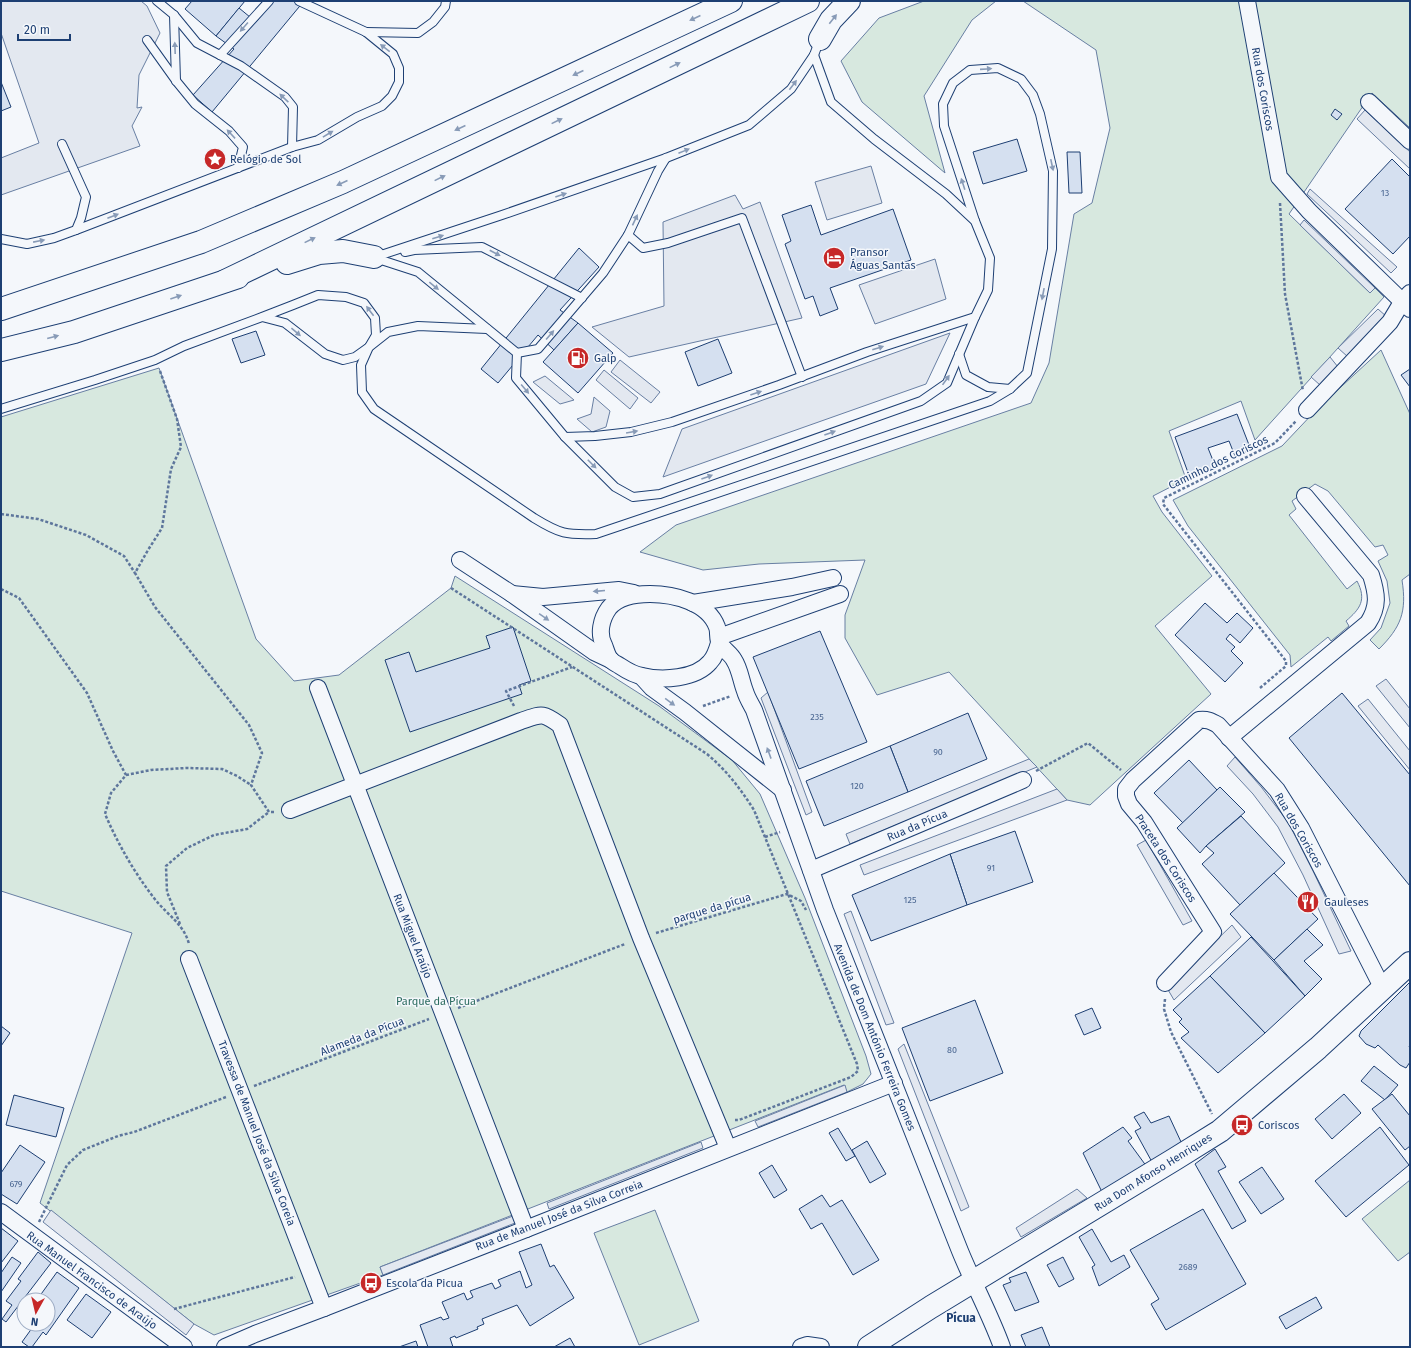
<svg xmlns="http://www.w3.org/2000/svg" width="1411" height="1348" viewBox="0 0 1411 1348" font-family="'Fira Sans',sans-serif">
<rect width="100%" height="100%" fill="#f4f7fb"/>
<!-- green -->
<g fill="#d7e8df" stroke="#687fa3">
<polygon points="924,1 996,1 972,20 924,96 945,173 862,102 841,61 879,18"/>
<polygon points="1023,1 1410,1 1410,128 1372,93 1289,214 1370,293 1375,288 1384,297 1255,440 1241,401 1169,431 1186,479 1153,496 1162,512 1212,576 1155,626 1211,694 1090,805 1067,800 949,672 877,695 845,638 845,615 865,560 759,564 703,570 640,552 676,525 1031,403 1049,363 1074,214 1092,203 1110,128 1096,50"/>
<path d="M1381,350l29,64v160l-8,6c5,32 -1,47 -23,69l-9,-9 11,-12 9,-25 -3,-22 -9,-20 10,-6 -5,-10 -8,2 -47,-56 -13,-7 -23,17 4,8 -7,6 58,74 10,-8c10,19 3,28 -11,40l3,5 -18,15 -3,-4 -37,30 -1,-12 -102,-129 -15,-26 109,-54 35,-37z"/>
<polygon points="159,368 256,639 294,681 339,675 451,588 455,576 659,706 732,760 760,794 805,898 866,1056 871,1074 863,1084 847,1092 844,1085 380,1267 383,1275 214,1335 194,1324 40,1203 132,933 1,891 1,417"/>
<polygon points="1410,1180 1410,1252 1398,1261 1362,1219"/>
<polygon points="655,1210 699,1321 639,1345 594,1233"/>
</g>
<!-- parking -->
<g fill="#e3e8f0" stroke="#687fa3">
<polygon points="1,1 141,1 147,6 160,33 139,75 137,108 142,107 132,126 140,146 1,195 1,158 39,143 1,33"/>
<polygon points="1365,110 1410,152 1410,169 1357,119"/>
<polygon points="871,166 882,203 827,220 815,182"/>
<polygon points="1310,189 1397,267 1391,273 1307,194"/>
<polygon points="735,195 743,209 760,202 802,318 629,357 592,327 664,306 663,222"/>
<polygon points="1304,220 1375,288 1370,293 1300,225"/>
<polygon points="935,259 946,299 875,324 859,285"/>
<polygon points="1378,309 1387,317 1348,357 1338,348"/>
<polygon points="950,333 926,384 663,477 682,429"/>
<polygon points="1330,357 1338,367 1320,385 1311,377"/>
<polygon points="620,360 660,392 651,403 611,372"/>
<polygon points="604,370 638,398 630,409 596,380"/>
<polygon points="545,376 574,400 560,404 533,382"/>
<polygon points="594,397 610,411 606,427 592,432 577,419 591,414"/>
<polygon points="1386,679 1410,709 1410,728 1376,686"/>
<polygon points="768,692 812,812 806,815 761,698"/>
<polygon points="1368,699 1410,751 1410,770 1358,706"/>
<polygon points="1235,757 1262,788 1288,822 1313,871 1351,951 1339,954 1303,875 1278,827 1253,794 1227,766"/>
<polygon points="1029,759 1037,767 850,844 846,834"/>
<polygon points="1057,789 1067,800 864,875 860,865"/>
<polygon points="1146,840 1192,921 1183,925 1137,845"/>
<polygon points="851,911 894,1023 886,1025 844,914"/>
<polygon points="1232,925 1241,937 1174,1000 1167,988"/>
<polygon points="904,1044 969,1207 961,1211 898,1049"/>
<polygon points="845,1085 847,1092 758,1127 755,1121"/>
<polygon points="701,1142 703,1148 549,1209 547,1203"/>
<polygon points="1077,1189 1087,1198 1021,1237 1016,1228"/>
<polygon points="51,1210 194,1324 186,1335 43,1222"/>
<polygon points="513,1216 515,1223 383,1275 380,1267"/>
</g>
<!-- building -->
<g fill="#d5e0f0" stroke="#1d3f73">
<polygon points="192,1 245,1 216,36 185,9"/>
<polygon points="272,1 304,1 212,112 193,95 234,49 216,36 239,8 256,22"/>
<polygon points="1,82 11,107 1,111"/>
<polygon points="1335,109 1342,114 1337,120 1331,115"/>
<polygon points="1017,139 1027,171 983,184 973,152"/>
<polygon points="1067,152 1080,152 1082,193 1069,193"/>
<polygon points="1392,159 1410,177 1410,236 1393,254 1345,209"/>
<polygon points="811,205 821,235 893,209 911,260 830,288 838,309 820,316 813,296 805,299 785,244 791,241 782,215"/>
<polygon points="579,248 599,267 560,310 578,323 554,350 538,335 498,383 481,369"/>
<polygon points="578,323 613,353 578,393 543,362"/>
<polygon points="256,331 265,355 241,363 232,339"/>
<polygon points="718,339 732,373 698,386 685,352"/>
<polygon points="1410,369 1410,387 1401,375"/>
<polygon points="1237,414 1251,450 1235,456 1229,441 1208,448 1216,468 1190,478 1175,437"/>
<polygon points="1205,603 1227,623 1237,613 1253,628 1240,643 1230,634 1226,639 1235,647 1231,651 1243,663 1225,682 1175,635"/>
<polygon points="513,627 531,681 519,685 522,694 410,732 385,660 409,652 416,672 490,648 486,636"/>
<polygon points="820,631 867,742 799,769 753,657"/>
<polygon points="1342,693 1410,775 1410,886 1289,738"/>
<polygon points="968,713 987,759 908,792 890,746"/>
<polygon points="890,746 908,792 824,826 806,781"/>
<polygon points="1189,760 1217,790 1183,823 1154,793"/>
<polygon points="1220,787 1245,812 1206,846 1200,853 1177,828"/>
<polygon points="1241,816 1285,863 1240,905 1202,864 1214,853 1206,846"/>
<polygon points="1015,831 1033,882 967,905 950,854"/>
<polygon points="950,854 967,905 871,941 852,895"/>
<polygon points="1274,873 1318,919 1274,960 1230,914"/>
<polygon points="1307,929 1323,945 1304,961 1322,979 1305,996 1274,960"/>
<polygon points="1251,937 1305,996 1265,1033 1210,976"/>
<polygon points="1210,976 1265,1033 1218,1073 1181,1038 1189,1032 1179,1022 1182,1019 1173,1010"/>
<polygon points="1409,983 1410,983 1410,1045 1409,1046 1410,1048 1410,1062 1406,1068 1400,1065 1378,1045 1375,1048 1366,1044 1359,1036 1361,1031"/>
<polygon points="975,1000 1003,1073 930,1101 902,1028"/>
<polygon points="1092,1008 1101,1028 1084,1035 1075,1015"/>
<polygon points="1,1026 10,1033 1,1046"/>
<polygon points="1374,1066 1398,1085 1385,1100 1361,1081"/>
<polygon points="1344,1094 1361,1113 1332,1139 1315,1119"/>
<polygon points="1392,1094 1410,1116 1410,1146 1405,1150 1372,1109"/>
<polygon points="14,1095 64,1108 56,1137 6,1125"/>
<polygon points="1144,1112 1151,1123 1169,1116 1182,1144 1152,1162 1135,1131 1141,1128 1134,1117"/>
<polygon points="1123,1127 1132,1138 1128,1141 1147,1167 1102,1192 1083,1153"/>
<polygon points="1380,1127 1409,1165 1346,1217 1315,1181"/>
<polygon points="838,1128 855,1156 846,1161 829,1133"/>
<polygon points="867,1141 886,1174 870,1183 852,1150"/>
<polygon points="20,1145 45,1162 17,1204 1,1194 1,1173"/>
<polygon points="1215,1149 1226,1167 1218,1171 1246,1221 1232,1229 1195,1164"/>
<polygon points="772,1165 787,1190 774,1198 759,1173"/>
<polygon points="1262,1167 1284,1199 1261,1214 1239,1182"/>
<polygon points="822,1195 830,1207 842,1200 879,1260 853,1275 822,1223 811,1229 799,1209"/>
<polygon points="1203,1209 1246,1284 1166,1330 1151,1304 1159,1299 1130,1250"/>
<polygon points="1,1228 18,1241 1,1263"/>
<polygon points="1092,1229 1111,1262 1124,1255 1130,1267 1099,1286 1092,1267 1095,1265 1079,1237"/>
<polygon points="541,1244 550,1267 554,1265 574,1298 530,1326 517,1305 482,1319 484,1324 477,1327 478,1329 456,1338 455,1336 450,1338 453,1347 428,1347 420,1325 441,1317 443,1320 449,1318 442,1302 464,1293 467,1300 473,1297 470,1291 492,1283 495,1289 501,1286 498,1280 520,1271 526,1288 532,1285 519,1252"/>
<polygon points="38,1252 51,1263 6,1322 2,1319 12,1305 6,1301 21,1281 18,1279"/>
<polygon points="12,1257 21,1263 1,1292 1,1273"/>
<polygon points="1063,1257 1074,1279 1059,1287 1047,1265"/>
<polygon points="57,1272 79,1288 46,1335 43,1332 32,1347 29,1347 22,1342 35,1324 48,1324 48,1300 42,1300 39,1297"/>
<polygon points="1026,1272 1039,1302 1015,1311 1003,1285 1011,1282 1009,1278"/>
<polygon points="86,1294 111,1312 92,1338 67,1320"/>
<polygon points="1316,1297 1322,1308 1286,1329 1279,1317"/>
<polygon points="1042,1327 1050,1347 1026,1347 1021,1335"/>
<polygon points="570,1338 575,1347 554,1347"/>
<polygon points="416,1341 418,1347 399,1347"/>
</g>
<g fill="none" stroke-linecap="round" stroke-linejoin="round">
<!-- lane casing -->
<g stroke="#1d3f73" stroke-width="10">
<g id="lane">
<polyline points="157,1 174,15 197,43 241,66 285,97 293,107 292,147"/>
<polyline points="174,15 176,81"/>
<polyline points="366,32 418,33 433,22 445,7 446,1"/>
<polyline points="147,40 177,82 195,104 229,131 243,147 238,168"/>
<polyline points="220,55 269,1"/>
<polyline points="76,230 292,147 318,140 357,117 382,106 392,96 399,82 399,68 393,54 366,32 299,1"/>
<polyline points="628,235 643,248 668,243 742,218 802,377"/>
<polyline points="1,239 27,244 54,238 76,230 81,218 86,197 62,144"/>
<polyline points="405,252 414,250 482,247 582,298"/>
<polyline points="375,257 502,215 666,158 749,125 791,89 814,55 820,39"/>
<polyline points="375,258 418,272 517,353"/>
<path d="M487,329l-69,-3 -30,6 -19,15 -8,18 1,27 12,17 160,109c26,16 32,17 62,16l394,-133 20,-12 17,-16 25,-124 1,-78 -13,-57 -7,-19 -12,-16 -23,-11 -28,2 -17,13 -10,21 1,22 31,95"/>
<polyline points="517,353 516,378 565,437 595,436 631,432 672,422 779,385 867,352 975,317 988,290 990,258 975,221 946,194 874,139 831,102 814,55"/>
<polyline points="517,353 538,349 603,273 628,235 658,171 666,158"/>
<polyline points="959,354 966,375 988,387 1010,389"/>
<polyline points="1,409 95,380 155,360 184,346 262,317 293,305 318,295 346,297 364,303 375,318 376,335 369,347 355,357 343,360 325,354 285,323 262,317"/>
<polyline points="565,437 615,487 633,497 660,494 921,401 947,383 975,317"/>
</g>
</g>
<!-- street casing -->
<g stroke="#1d3f73" stroke-width="18">
<g id="street">
<polyline points="1247,1 1279,177 1309,211 1410,309"/>
<polyline points="1369,102 1410,141"/>
<polyline points="1307,410 1390,322 1402,302 1410,293"/>
<polyline points="460,560 512,594 594,652 611,660"/>
<polyline points="512,594 543,597 619,590 634,593"/>
<polyline points="693,603 792,587 833,578"/>
<polyline points="719,637 840,594"/>
<path d="M719,643c-2,7 -4,14 -9,19 -14,17 -48,19 -68,14 -8,-1 -16,-6 -22,-10 -3,-2 -8,-4 -10,-7 -3,-4 -4,-9 -6,-14 -6,-11 -3,-26 5,-37 10,-12 26,-14 41,-14 23,0 58,8 67,33 2,5 0,13 3,17 4,6 11,10 14,16 6,9 7,21 11,31 2,7 6,13 9,19l71,200 135,341c13,32 30,63 42,96"/>
<polyline points="641,676 652,688 685,712 783,790"/>
<polyline points="318,688 526,1229"/>
<path d="M1229,738l139,-115c11,-17 9,-29 3,-48l-66,-79"/>
<path d="M290,810l231,-89c21,-7 21,-9 39,4l81,213 87,210"/>
<polyline points="811,870 1023,780"/>
<polyline points="189,959 324,1308"/>
<path d="M1165,983l48,-51 -69,-110 -15,-18 -3,-8v-7l7,-9 66,-60c8,-1 12,1 19,5l59,65 24,38 82,161"/>
<polyline points="1,1212 184,1347"/>
<polyline points="225,1347 255,1334 324,1308 526,1229 894,1083"/>
<polyline points="801,1347 807,1345 821,1347"/>
</g>
</g>
<!-- secondary casing -->
<g stroke="#1d3f73" stroke-width="24">
<polyline id="secondary" points="869,1347 931,1307 1175,1159 1220,1131 1318,1048 1410,963"/>
</g>
<!-- highway casing -->
<g stroke="#1d3f73" stroke-width="24">
<g id="highway">
<polyline points="820,39 831,20 849,1"/>
<polyline points="287,263 319,253 343,251 374,257"/>
<polyline points="225,281 808,1"/>
<polyline points="1,309 201,242 343,182 731,1"/>
<polyline points="1,350 74,332 238,277"/>
</g>
</g>
<!-- path -->
<g stroke="#5e769c" stroke-width="2.5" stroke-dasharray="3 2" stroke-linecap="butt">
<polyline points="1280,203 1285,294 1303,391"/>
<polyline points="160,371 177,419 181,447 171,469 162,528 148,550 135,573 155,607 249,725 262,753 251,785 269,812 274,812"/>
<polyline points="1,514 38,519 86,535 124,556 135,573"/>
<path d="M451,588l256,166c20,17 33,34 47,56l103,254 1,7 -7,6 -112,43h-4"/>
<path d="M1,589l18,9 68,95 26,58 13,24 -15,18 -6,21c13,30 29,58 49,84 12,16 30,26 35,46"/>
<polyline points="1260,688 1286,666 1286,661 1163,504 1164,498 1275,443 1296,421"/>
<polyline points="514,706 506,691 572,667"/>
<polyline points="703,706 731,696"/>
<polyline points="1036,771 1088,743 1121,770"/>
<polyline points="126,775 151,770 186,768 222,769 237,776 251,785"/>
<polyline points="765,837 780,832"/>
<polyline points="180,924 167,892 166,866 187,848 214,835 247,829 269,812"/>
<polyline points="656,933 787,894 801,901 806,910"/>
<polyline points="1165,999 1164,1009 1171,1032 1212,1114"/>
<polyline points="458,1008 625,944"/>
<polyline points="254,1086 429,1019"/>
<polyline points="39,1222 67,1165 83,1150 118,1136 134,1132 226,1097"/>
<polyline points="174,1309 295,1277"/>
</g>
<!-- lane -->
<use href="#lane" stroke="#f4f7fb" stroke-width="8"/>
<!-- street -->
<use href="#street" stroke="#f4f7fb" stroke-width="16"/>
<!-- secondary -->
<use href="#secondary" stroke="#f4f7fb" stroke-width="22"/>
<!-- highway -->
<use href="#highway" stroke="#f4f7fb" stroke-width="22"/>
</g>
<!-- one-way arrows -->
<defs><path id="oneway-solid" d="M-6-.8H1V-3.2L6.5 0L1 3.2V.8H-6Z"/></defs>
<g fill="#889bb7">
<use href="#oneway-solid" transform="translate(695 18) rotate(155)"/>
<use href="#oneway-solid" transform="translate(833 19) rotate(-52)"/>
<use href="#oneway-solid" transform="translate(244 27) rotate(131)"/>
<use href="#oneway-solid" transform="translate(175 48) rotate(-92)"/>
<use href="#oneway-solid" transform="translate(385 48) rotate(-142)"/>
<use href="#oneway-solid" transform="translate(675 65) rotate(-26)"/>
<use href="#oneway-solid" transform="translate(986 69) rotate(-4)"/>
<use href="#oneway-solid" transform="translate(578 73) rotate(155)"/>
<use href="#oneway-solid" transform="translate(793 85) rotate(-53)"/>
<use href="#oneway-solid" transform="translate(284 98) rotate(-137)"/>
<use href="#oneway-solid" transform="translate(557 121) rotate(-26)"/>
<use href="#oneway-solid" transform="translate(460 128) rotate(155)"/>
<use href="#oneway-solid" transform="translate(231 134) rotate(-133)"/>
<use href="#oneway-solid" transform="translate(328 134) rotate(-31)"/>
<use href="#oneway-solid" transform="translate(684 151) rotate(-22)"/>
<use href="#oneway-solid" transform="translate(1052 165) rotate(78)"/>
<use href="#oneway-solid" transform="translate(440 178) rotate(-26)"/>
<use href="#oneway-solid" transform="translate(342 183) rotate(156)"/>
<use href="#oneway-solid" transform="translate(963 184) rotate(-108)"/>
<use href="#oneway-solid" transform="translate(561 195) rotate(-19)"/>
<use href="#oneway-solid" transform="translate(113 216) rotate(-21)"/>
<use href="#oneway-solid" transform="translate(635 220) rotate(-65)"/>
<use href="#oneway-solid" transform="translate(438 237) rotate(-18)"/>
<use href="#oneway-solid" transform="translate(310 240) rotate(-26)"/>
<use href="#oneway-solid" transform="translate(39 241) rotate(-11)"/>
<use href="#oneway-solid" transform="translate(495 253) rotate(28)"/>
<use href="#oneway-solid" transform="translate(434 286) rotate(39)"/>
<use href="#oneway-solid" transform="translate(1043 294) rotate(101)"/>
<use href="#oneway-solid" transform="translate(176 297) rotate(-19)"/>
<use href="#oneway-solid" transform="translate(370 311) rotate(-127)"/>
<use href="#oneway-solid" transform="translate(296 332) rotate(40)"/>
<use href="#oneway-solid" transform="translate(550 335) rotate(-49)"/>
<use href="#oneway-solid" transform="translate(53 337) rotate(-15)"/>
<use href="#oneway-solid" transform="translate(878 348) rotate(-18)"/>
<use href="#oneway-solid" transform="translate(946 380) rotate(-55)"/>
<use href="#oneway-solid" transform="translate(525 389) rotate(50)"/>
<use href="#oneway-solid" transform="translate(756 393) rotate(-19)"/>
<use href="#oneway-solid" transform="translate(632 432) rotate(-10)"/>
<use href="#oneway-solid" transform="translate(830 433) rotate(-20)"/>
<use href="#oneway-solid" transform="translate(592 464) rotate(45)"/>
<use href="#oneway-solid" transform="translate(707 477) rotate(-20)"/>
<use href="#oneway-solid" transform="translate(599 591) rotate(175)"/>
<use href="#oneway-solid" transform="translate(544 617) rotate(35)"/>
<use href="#oneway-solid" transform="translate(670 702) rotate(36)"/>
<use href="#oneway-solid" transform="translate(769 753) rotate(-110)"/>
</g>
<!-- icons -->
<defs>
<g id="sight-disc" transform="scale(1.15)"><circle r="9.5" fill="#c62828" stroke="#f4f7fb"/><path d="M0-6L1.8-2.2L6-1.7L2.9 1.2L3.7 5.4L0 3.3L-3.7 5.4L-2.9 1.2L-6-1.7L-1.8-2.2Z" fill="#fff"/></g>
<g id="hotel-disc" transform="scale(1.15)"><circle r="9.5" fill="#c62828" stroke="#f4f7fb"/><path d="M-6-4.5h1.5V1H6V5H4.5V3h-9V5H-6ZM-4 0a1.8 1.8 0 1 1 3.6 0ZM.5 0V-2.5h3Q6-2.5 6 0Z" fill="#fff"/></g>
<g id="fuel-disc" transform="scale(1.15)"><circle r="9.5" fill="#c62828" stroke="#f4f7fb"/><path d="M-5.5-6h7V0h2V4h1.3V-2.5L3-4.5l.8-.8L6-3V5H2.5V1h-1V6h-7ZM-4.2-4.7v3.2H.2V-4.7Z" fill="#fff"/></g>
<g id="restaurant-disc" transform="scale(1.15)"><circle r="9.5" fill="#c62828" stroke="#f4f7fb"/><path d="M-5-6h1v4h1v-4h1v4h1v-4h1v5L-1.5 .5V6h-2V.5L-5-1ZM5-6V6H3V1.5H1.5Q1.5-4 5-6Z" fill="#fff"/></g>
<g id="bus-disc" transform="scale(1.15)"><circle r="9.5" fill="#c62828" stroke="#f4f7fb"/><path d="M-5-6H5V4H4V6H2V4H-2V6H-4V4H-5ZM-3.5-4V0h7V-4ZM-3.5 1.2v1.5H-2V1.2ZM2 1.2v1.5H3.5V1.2Z" fill="#fff"/></g>
</defs>
<g fill-rule="evenodd">
<use href="#sight-disc" x="215" y="159"/>
<use href="#hotel-disc" x="834" y="258"/>
<use href="#fuel-disc" x="578" y="358"/>
<use href="#restaurant-disc" x="1308" y="902"/>
<use href="#bus-disc" x="1242" y="1125"/>
<use href="#bus-disc" x="371" y="1283"/>
</g>
<g text-anchor="middle" stroke-width="3" stroke-linejoin="round" paint-order="stroke">
<!-- number labels -->
<g font-size="9" fill="#4b6792">
<text x="1385" y="196">13</text>
<text x="817" y="720">235</text>
<text x="938" y="755">90</text>
<text x="857" y="789">120</text>
<text x="991" y="871">91</text>
<text x="910" y="903">125</text>
<text x="952" y="1053">80</text>
<text x="16" y="1187">679</text>
<text x="1188" y="1270">2689</text>
</g>
<!-- street labels -->
<g font-size="11" fill="#1d3f73" stroke="#f4f7fb">
<text transform="translate(1263 89) rotate(80)" y="4">Rua dos Coriscos</text>
<text transform="translate(1218 462) rotate(-26)" y="4">Caminho dos Coriscos</text>
<text transform="translate(917 825) rotate(-23)" y="4">Rua da Pícua</text>
<text transform="translate(1299 830) rotate(60)" y="4">Rua dos Coriscos</text>
<text transform="translate(1166 858) rotate(57)" y="4">Praceta dos Coriscos</text>
<text transform="translate(712 908) rotate(-17)" y="4">parque da pícua</text>
<text transform="translate(413 936) rotate(69)" y="4">Rua Miguel Araújo</text>
<text transform="translate(362 1036) rotate(-21)" y="4">Alameda da Pícua</text>
<text transform="translate(875 1037) rotate(68)" y="4">Avenida de Dom António Ferreira Gomes</text>
<text transform="translate(257 1133) rotate(69)" y="4">Travessa de Manuel José da Silva Coreia</text>
<text transform="translate(1153 1172) rotate(-32)" y="4">Rua Dom Afonso Henriques</text>
<text transform="translate(559 1215) rotate(-21)" y="4">Rua de Manuel José da Silva Correia</text>
<text transform="translate(92 1280) rotate(36)" y="4">Rua Manuel Francisco de Araújo</text>
</g>
<!-- poi labels -->
<g font-size="11" fill="#1d3f73" stroke="#f4f7fb" text-anchor="start">
<text x="230" y="163">Relógio de Sol</text>
<text x="850" y="256">Pransor<tspan x="850" dy="13">Águas Santas</tspan></text>
<text x="594" y="362">Galp</text>
<text x="1324" y="906">Gauleses</text>
<text x="1258" y="1129">Coriscos</text>
<text x="386" y="1287">Escola da Picua</text>
</g>
<!-- park labels -->
<g font-size="11" fill="#2c6c60" stroke="#f4f7fb">
<text x="436" y="1005">Parque da Pícua</text>
</g>
<!-- neighbourhood labels -->
<g font-size="12" font-weight="bold" fill="#1d3f73" stroke="#f4f7fb">
<text x="961" y="1322">Pícua</text>
</g>
</g>
<!-- border -->
<rect width="1411" height="1348" fill="none" stroke="#1d3f73" stroke-width="4"/>
<!-- north arrow -->
<g transform="translate(36 1312) rotate(188)"><circle r="19" fill="#f4f7fb" stroke="#9eadc5"/>
<path d="M0-3L7 15L0 10L-7 15Z" fill="#c62828"/>
<text y="-6" font-size="11" font-weight="bold" text-anchor="middle" fill="#1d3f73">N</text>
</g>
<!-- scale -->
<path d="M18 34v6h52v-6" fill="none" stroke="#1d3f73" stroke-width="2"/>
<text x="24" y="34" font-size="12" fill="#1d3f73" stroke="#f4f7fb" stroke-width="3" paint-order="stroke">20 m</text>
</svg>
